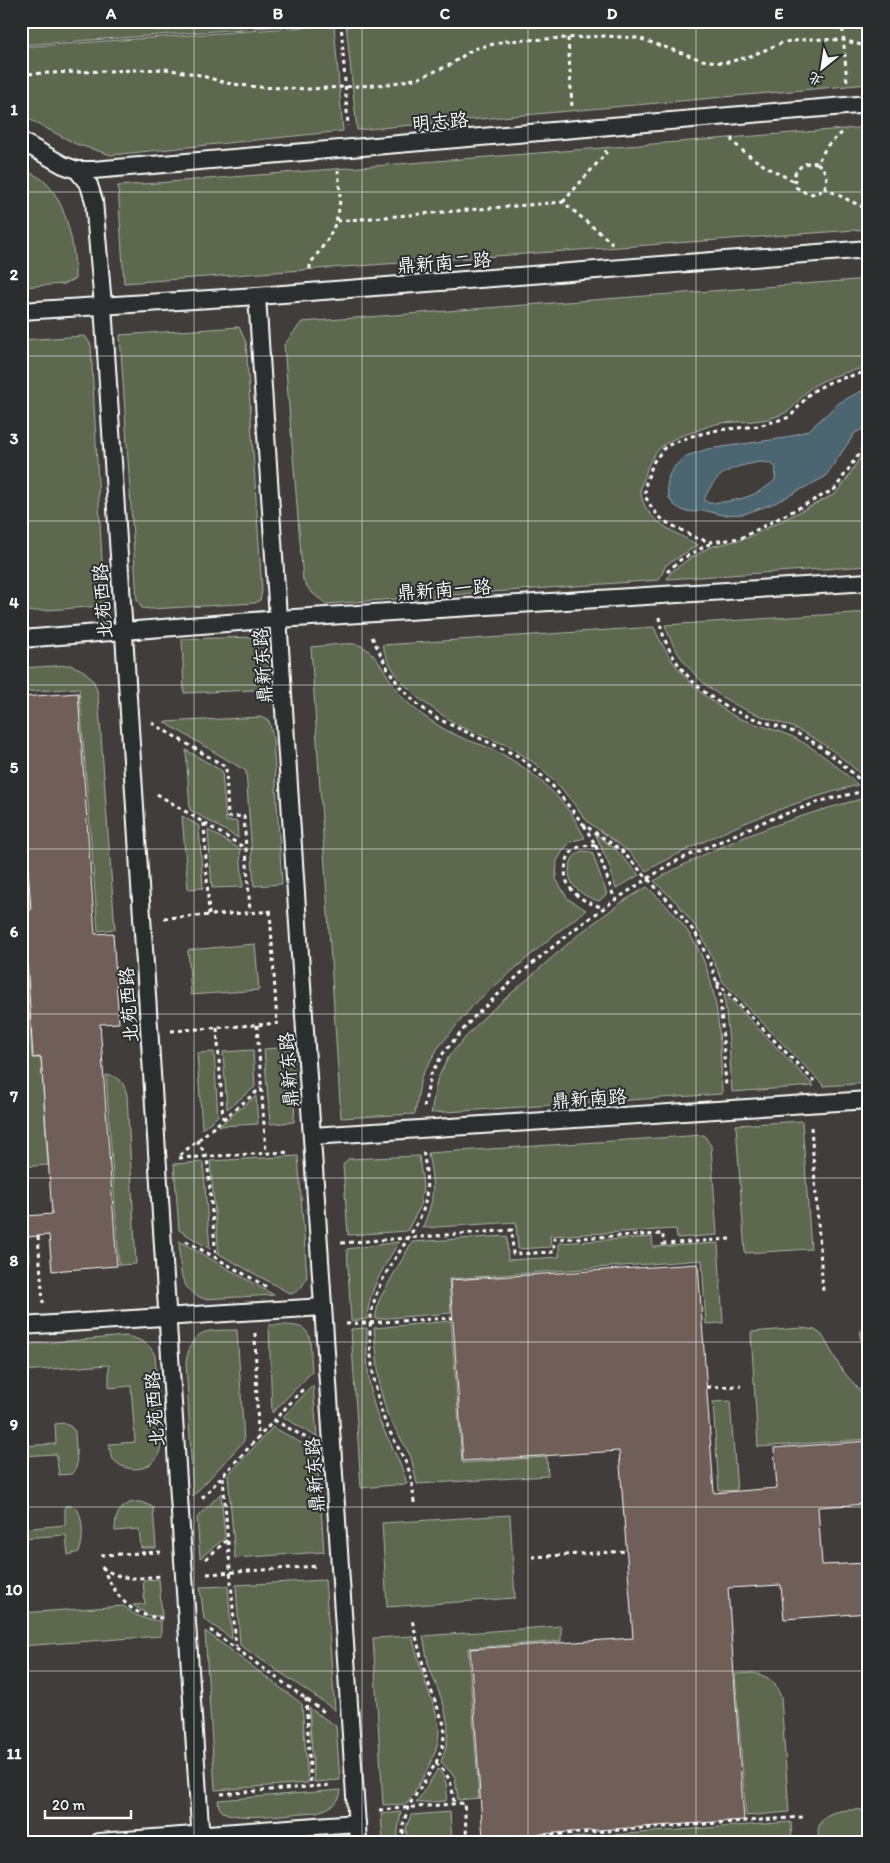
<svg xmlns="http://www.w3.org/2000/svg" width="890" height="1863" viewBox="0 0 890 1863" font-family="Itim,'LXGW WenKai TC',sans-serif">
<rect width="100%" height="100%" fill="#2a2d2e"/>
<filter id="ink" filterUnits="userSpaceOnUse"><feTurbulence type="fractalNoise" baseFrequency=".02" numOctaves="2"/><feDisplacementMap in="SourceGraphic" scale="10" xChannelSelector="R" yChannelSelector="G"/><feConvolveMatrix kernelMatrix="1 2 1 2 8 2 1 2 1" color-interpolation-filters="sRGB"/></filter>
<g filter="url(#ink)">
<!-- built -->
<rect fill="#3f3c3b" x="21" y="21" width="848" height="1821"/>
<!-- green -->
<g fill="#5d684f" stroke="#aeb4a7">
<polygon points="21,21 355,21 21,45"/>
<polygon points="379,21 869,21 869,84 357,130 346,24"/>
<polygon points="334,25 343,131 111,155 76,144 21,115 21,47"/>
<polygon points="869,127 869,229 124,283 118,186"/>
<path d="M21,168c7,4 18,8 24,14 22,21 31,68 30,97l-11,5 -43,3z"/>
<path d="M869,279v89c-18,1 -51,12 -63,24 -7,7 -12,17 -21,21 -20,10 -43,8 -64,10 -8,1 -17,5 -25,8 -29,9 -44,16 -52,48 -2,4 -4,10 -3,14 3,28 36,40 57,52l-32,20 -7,15 -333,24 -16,-13 -7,-11 -19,-235 18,-23z"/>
<polygon points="239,327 246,342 262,591 260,600 255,603 151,609 142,608 137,600 120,335"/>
<polygon points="85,336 91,345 104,600 101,606 21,612 21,340"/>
<polygon points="869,447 869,566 667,579 671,572 686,561 710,547 747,538 835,494 845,482 866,448"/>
<path d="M869,612v170c-22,-21 -47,-42 -75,-54 -14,-6 -29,-10 -43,-16 -39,-16 -73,-46 -86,-87z"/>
<path d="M654,627c14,34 37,61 68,81 5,3 11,8 16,10 18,7 38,11 55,19 24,12 45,30 65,48 -75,19 -144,49 -212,86l-19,-21 -39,-28 -26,-33 -24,-23 -27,-19 -50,-20 -22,-14 -21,-15 -19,-19 -11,-18 -6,-16z"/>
<polygon points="257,637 264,641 268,648 268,678 263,686 255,690 184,693 182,639"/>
<path d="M341,644c5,0 13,-1 18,1 20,7 30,39 46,55 14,14 35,28 53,36 10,5 22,8 32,12 32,15 62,39 82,67 5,7 9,16 13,23l-13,3 -8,8 -7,12 -1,18 12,20 18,11 -32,25 -79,68 -37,45 -17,29 -6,37 -74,4 -30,-471z"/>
<path d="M70,665c16,5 24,12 28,29l17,235 -17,2 -19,-243 -58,4v-24z"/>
<polygon points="261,717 269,721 273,738 282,884 254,886 246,771 164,722"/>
<polygon points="186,750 222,771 226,821 237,821 238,838 190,810"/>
<polygon points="21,775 30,910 23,911 32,1058 41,1058 48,1165 21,1167"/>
<path d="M869,797v286l-45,3 -101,-104 -22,-48 -24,-31 -23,-22c67,-39 140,-65 215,-84z"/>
<polygon points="182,816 199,826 203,888 188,889"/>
<polygon points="208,830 240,849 243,887 212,888"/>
<polygon points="595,833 615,849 639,875 616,889 609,865"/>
<path d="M581,851l11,1 15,42 -8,7c-9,-3 -15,-5 -22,-12 -12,-10 -10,-31 4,-38z"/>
<path d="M647,887c14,13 28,26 39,42 35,48 34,108 36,165l-291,19 6,-33 12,-24 34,-38 96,-84 43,-32z"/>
<polygon points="255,944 259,990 191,995 188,950"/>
<polygon points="724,993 814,1086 732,1092 729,1042"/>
<polygon points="293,1047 295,1096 294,1122 270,1124 264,1049"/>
<polygon points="253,1050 255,1087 227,1109 223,1052"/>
<polygon points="214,1052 218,1116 202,1129 197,1053"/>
<path d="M106,1075c13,1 18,7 21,20l9,169 -17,1z"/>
<polygon points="256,1096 258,1124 219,1126"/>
<polygon points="802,1121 811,1249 745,1253 736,1125"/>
<path d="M704,1135l7,11 6,89 -40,3 -1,-9 -126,7 1,11 -33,2 -2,-27 -94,6c14,-30 12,-43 6,-75z"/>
<path d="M298,1156l9,120c-4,10 -6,14 -16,18l-72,-40 -9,-93z"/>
<polygon points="419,1156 423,1187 420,1207 407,1231 348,1235 343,1165 348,1159"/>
<polygon points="203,1162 210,1249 179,1230 174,1164"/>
<polygon points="507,1236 508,1260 559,1257 559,1243 652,1237 653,1247 718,1243 723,1323 706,1324 702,1260 449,1279 451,1313 375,1319 379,1300 412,1242"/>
<path d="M179,1241l95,54 -69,4c-29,-9 -24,-33 -26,-58z"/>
<path d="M399,1242c-15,25 -30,46 -32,77l-16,2 -4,-72z"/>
<polygon points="451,1321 462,1463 547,1457 548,1476 417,1484 411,1457 387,1414 380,1388 374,1328"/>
<polygon points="869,1324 869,1355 862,1343 859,1332"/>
<path d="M269,1325c47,-1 40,4 43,47l-40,41z"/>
<path d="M367,1328c-1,30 1,64 12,92 10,22 22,41 28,64l-46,4 -10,-159z"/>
<polygon points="802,1328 815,1330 822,1335 842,1370 869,1401 869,1439 758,1447 751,1332"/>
<path d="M237,1330l7,111 -51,55 -7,-135c7,-35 22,-30 51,-31z"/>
<path d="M126,1336c14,3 24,7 29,20l7,86c-2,6 -2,12 -7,18 -11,13 -35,12 -44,-4 -1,-3 -1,-8 -2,-12l26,-2 -4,-56 -22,2v-23l-88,6v-26z"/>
<polygon points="313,1385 317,1437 283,1417"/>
<polygon points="730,1401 737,1490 719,1491 713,1402"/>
<polygon points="63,1423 70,1426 75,1431 77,1464 75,1471 71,1474 59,1475 56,1454 21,1456 21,1446 56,1444 55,1424"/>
<polygon points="273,1427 317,1452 324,1552 235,1558 228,1475"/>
<polygon points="221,1493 225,1538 200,1558 197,1518"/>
<path d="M132,1502h9l12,5 3,41h-15l-2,-19 -24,2c0,-15 3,-23 17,-29z"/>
<path d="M65,1506h6l7,4c5,11 6,30 1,42l-11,3 -2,-20 -45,3v-9l44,-4z"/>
<polygon points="510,1515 515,1598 387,1607 382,1523"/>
<polygon points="159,1579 162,1616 150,1616 133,1605 145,1604 143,1580"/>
<polygon points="325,1580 335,1710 240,1645 236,1585"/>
<polygon points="228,1586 232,1639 204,1619 200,1587"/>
<path d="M124,1606c10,10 22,14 37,15v15l-140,10v-33z"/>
<polygon points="561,1626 561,1641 468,1648 479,1798 458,1800 455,1777 441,1762 447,1743 448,1726 444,1706 428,1663 423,1636"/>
<polygon points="205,1631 302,1704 308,1783 215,1790"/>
<path d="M412,1636c4,15 8,30 13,45 6,20 17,39 13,60 -4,22 -20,44 -31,63l-24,1 -10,-167z"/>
<path d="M753,1673c18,4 21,8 28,24l8,115 -43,4 -11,-142z"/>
<polygon points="309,1708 336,1726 340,1780 314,1782"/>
<path d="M438,1769c9,10 10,18 8,32l-30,2z"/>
<path d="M341,1790c-1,14 -12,19 -25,22 -19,1 -81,10 -94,-1 -4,-3 -3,-7 -4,-11z"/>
<path d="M869,1810v32h-50c0,-5 -2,-12 0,-16 6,-19 34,-16 50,-16z"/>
<polygon points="401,1812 398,1830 398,1842 383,1842 381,1814"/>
<polygon points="450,1812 452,1842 407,1842 406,1828 411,1815"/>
<polygon points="791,1822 792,1842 515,1842"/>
</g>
<!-- water -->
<path fill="#4c6571" stroke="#94a3aa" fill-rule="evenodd" d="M869,390v36l-14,7 -30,44 -50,26 -31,11 -21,1 -20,-5 -9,2 -10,-1 -10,-6 -5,-7 -2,-11 2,-12 6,-9 11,-10 22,-7 77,-11 24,-8 30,-27 20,-11zM760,462l11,1 5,5 -1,12c-19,18 -42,22 -66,23l-5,-3c12,-29 28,-33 56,-38z"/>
<!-- building -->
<g fill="#705e59" stroke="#fff">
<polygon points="78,693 95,934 113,933 119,1023 100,1024 117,1266 52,1271 49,1235 27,1237 29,1264 21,1264 21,1203 25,1202 26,1216 52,1214 41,1057 33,1058 24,911 31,910 21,770 21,697"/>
<polygon points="698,1264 714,1493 777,1488 774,1448 869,1441 869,1504 818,1507 822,1565 869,1563 869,1613 784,1619 781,1585 728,1588 744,1820 483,1838 470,1649 633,1638 619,1451 463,1461 450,1280"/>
</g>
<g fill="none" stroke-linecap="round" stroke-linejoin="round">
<!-- lane casing -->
<g stroke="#fff" stroke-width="20">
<g id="lane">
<polyline points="21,141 63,165 77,170 93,170 869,104"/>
<polyline points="77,170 89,185 94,201 103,305 201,1842"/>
<polyline points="257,296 358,1842"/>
<polyline points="21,311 257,296 869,249"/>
<polyline points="21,639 279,619 869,582"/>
<polyline points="312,1136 869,1100"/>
<polyline points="21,1326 323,1307"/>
<polyline points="99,1842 357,1823"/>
</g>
</g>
<!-- path -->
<g stroke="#fff" stroke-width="3" stroke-dasharray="4 4" stroke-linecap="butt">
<polyline points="842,21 847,83"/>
<polyline points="341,22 348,126"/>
<polyline points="568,38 572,107"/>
<polyline points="21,74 165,69 196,74 226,83 256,87 310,89 389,84 419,78 450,65 473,49 506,41 605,36 638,38 702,60 724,63 748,57 784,42 811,39 843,40 869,47"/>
<path d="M732,138v3c18,18 39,29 62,40"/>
<path d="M817,163c-11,-2 -17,2 -23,12l2,12c24,19 43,-7 21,-24l10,-17 18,-16"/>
<polyline points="824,188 869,210"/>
<polyline points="563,202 606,153 605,149"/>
<polyline points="337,221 563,202 611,242 611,248"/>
<path d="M310,269v-5c26,-35 34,-48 28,-93"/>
<polyline points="869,371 832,381 811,392 790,417 758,426 718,430 692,436 666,446 654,461 646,482 645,496 653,510 664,521 696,538 712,542 741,538 835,489 864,446 869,443"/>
<polyline points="667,572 680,560 711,543"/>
<path d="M659,617c6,44 43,81 83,97 19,8 40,12 58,21 26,13 49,34 69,54"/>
<polyline points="372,637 388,669 400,687 416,703 436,718 516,755 534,769 551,784 583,824 621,850 675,908 696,934 712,967 720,993 726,1087"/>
<polyline points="152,723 226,767 228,817 244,816 250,912"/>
<polyline points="157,794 245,848"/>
<polyline points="204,823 209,915"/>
<polyline points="584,825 596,846 615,900"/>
<path d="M596,846c-6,-1 -14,-1 -19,2 -14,7 -15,30 -6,41 8,11 21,15 33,19"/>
<polyline points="270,911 277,1023"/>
<polyline points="164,918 275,911"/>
<polyline points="717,982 814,1081"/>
<polyline points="257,1025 266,1153"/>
<polyline points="217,1028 223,1119"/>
<polyline points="171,1031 282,1023"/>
<polyline points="424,1107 431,1074 444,1052 473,1018 520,974 572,931 615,900 670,864 763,822 821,801 869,790"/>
<polyline points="811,1127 823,1291"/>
<polyline points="197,1140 207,1157 216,1257"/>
<polyline points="180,1155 261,1088"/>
<polyline points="179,1158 290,1152"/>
<polyline points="38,1236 43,1303"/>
<polyline points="186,1241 267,1287"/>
<polyline points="341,1243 512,1230 513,1254 554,1252 554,1239 663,1234 663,1244 730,1239"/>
<polyline points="346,1324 453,1318"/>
<polyline points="255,1333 258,1437"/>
<polyline points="707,1387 741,1386"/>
<polyline points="274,1420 310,1440"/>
<polyline points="223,1477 236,1647"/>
<polyline points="202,1498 305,1387"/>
<path d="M414,1503c-1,-14 -2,-27 -8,-40 -7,-15 -16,-29 -22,-44 -9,-28 -14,-57 -14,-86 0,-40 16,-60 37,-93 6,-10 14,-22 17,-33 5,-19 2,-38 -1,-57"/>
<polyline points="101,1555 161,1552"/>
<polyline points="532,1557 627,1551"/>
<polyline points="206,1559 227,1540"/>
<path d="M102,1567c14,28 27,50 61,51"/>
<path d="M102,1567c20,15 35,11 59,9"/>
<polyline points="207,1574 318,1566"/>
<polyline points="210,1630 327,1714"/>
<polyline points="306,1698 311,1787"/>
<path d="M436,1763c15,15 16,20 18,41"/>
<polyline points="221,1794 332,1785"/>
<polyline points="379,1810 464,1803 467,1841 803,1817"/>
<polyline points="403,1842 403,1826 408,1807 436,1763 443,1745 445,1727 426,1677 412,1620"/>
</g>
<!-- lane -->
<use href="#lane" stroke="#2a2d2e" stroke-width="16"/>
</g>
</g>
<!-- grid -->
<path fill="none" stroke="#fff" stroke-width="1" stroke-opacity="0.55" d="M194,21v1821M362,21v1821M528,21v1821M696,21v1821M21,192h848M21,356h848M21,521h848M21,685h848M21,849h848M21,1014h848M21,1178h848M21,1342h848M21,1507h848M21,1671h848"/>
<g text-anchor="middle" stroke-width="4" stroke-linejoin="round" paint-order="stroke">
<!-- street labels -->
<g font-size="19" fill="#fff" stroke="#2a2d2e">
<text transform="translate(440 121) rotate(-5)" y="7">明志路</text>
<text transform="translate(444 262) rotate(-4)" y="7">鼎新南二路</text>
<text transform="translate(444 589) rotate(-4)" y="7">鼎新南一路</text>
<text transform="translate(102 601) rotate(-94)" y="7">北苑西路</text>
<text transform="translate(262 666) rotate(-94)" y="7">鼎新东路</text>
<text transform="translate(128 1005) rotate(-94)" y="7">北苑西路</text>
<text transform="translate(288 1070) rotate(-94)" y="7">鼎新东路</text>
<text transform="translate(589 1098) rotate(-4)" y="7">鼎新南路</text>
<text transform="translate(154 1409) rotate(-94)" y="7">北苑西路</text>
<text transform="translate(314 1475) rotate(-94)" y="7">鼎新东路</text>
</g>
</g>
<!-- margin -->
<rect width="890" height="1863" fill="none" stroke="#2a2d2e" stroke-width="55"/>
<!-- north arrow -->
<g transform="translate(822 68) rotate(210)" stroke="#2a2d2e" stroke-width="4" paint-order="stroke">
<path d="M0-4L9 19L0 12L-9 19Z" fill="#ffffff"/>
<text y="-8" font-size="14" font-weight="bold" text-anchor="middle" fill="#ffffff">北</text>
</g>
<!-- scale -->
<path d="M45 1810v8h86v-8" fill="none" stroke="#ffffff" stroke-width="2.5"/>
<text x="52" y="1810" font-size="15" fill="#ffffff" stroke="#2a2d2e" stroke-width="4" paint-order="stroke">20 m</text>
<rect x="28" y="28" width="834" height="1808" fill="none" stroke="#fff" stroke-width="2"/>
<g font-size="16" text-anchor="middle" font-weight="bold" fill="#fff">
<text x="111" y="19">A</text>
<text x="278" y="19">B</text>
<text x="445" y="19">C</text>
<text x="612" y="19">D</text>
<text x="779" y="19">E</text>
<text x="14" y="115">1</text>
<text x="14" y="280">2</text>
<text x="14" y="444">3</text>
<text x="14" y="608">4</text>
<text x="14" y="773">5</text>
<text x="14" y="937">6</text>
<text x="14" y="1102">7</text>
<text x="14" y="1266">8</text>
<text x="14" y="1430">9</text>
<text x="14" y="1595">10</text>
<text x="14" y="1759">11</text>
</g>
</svg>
